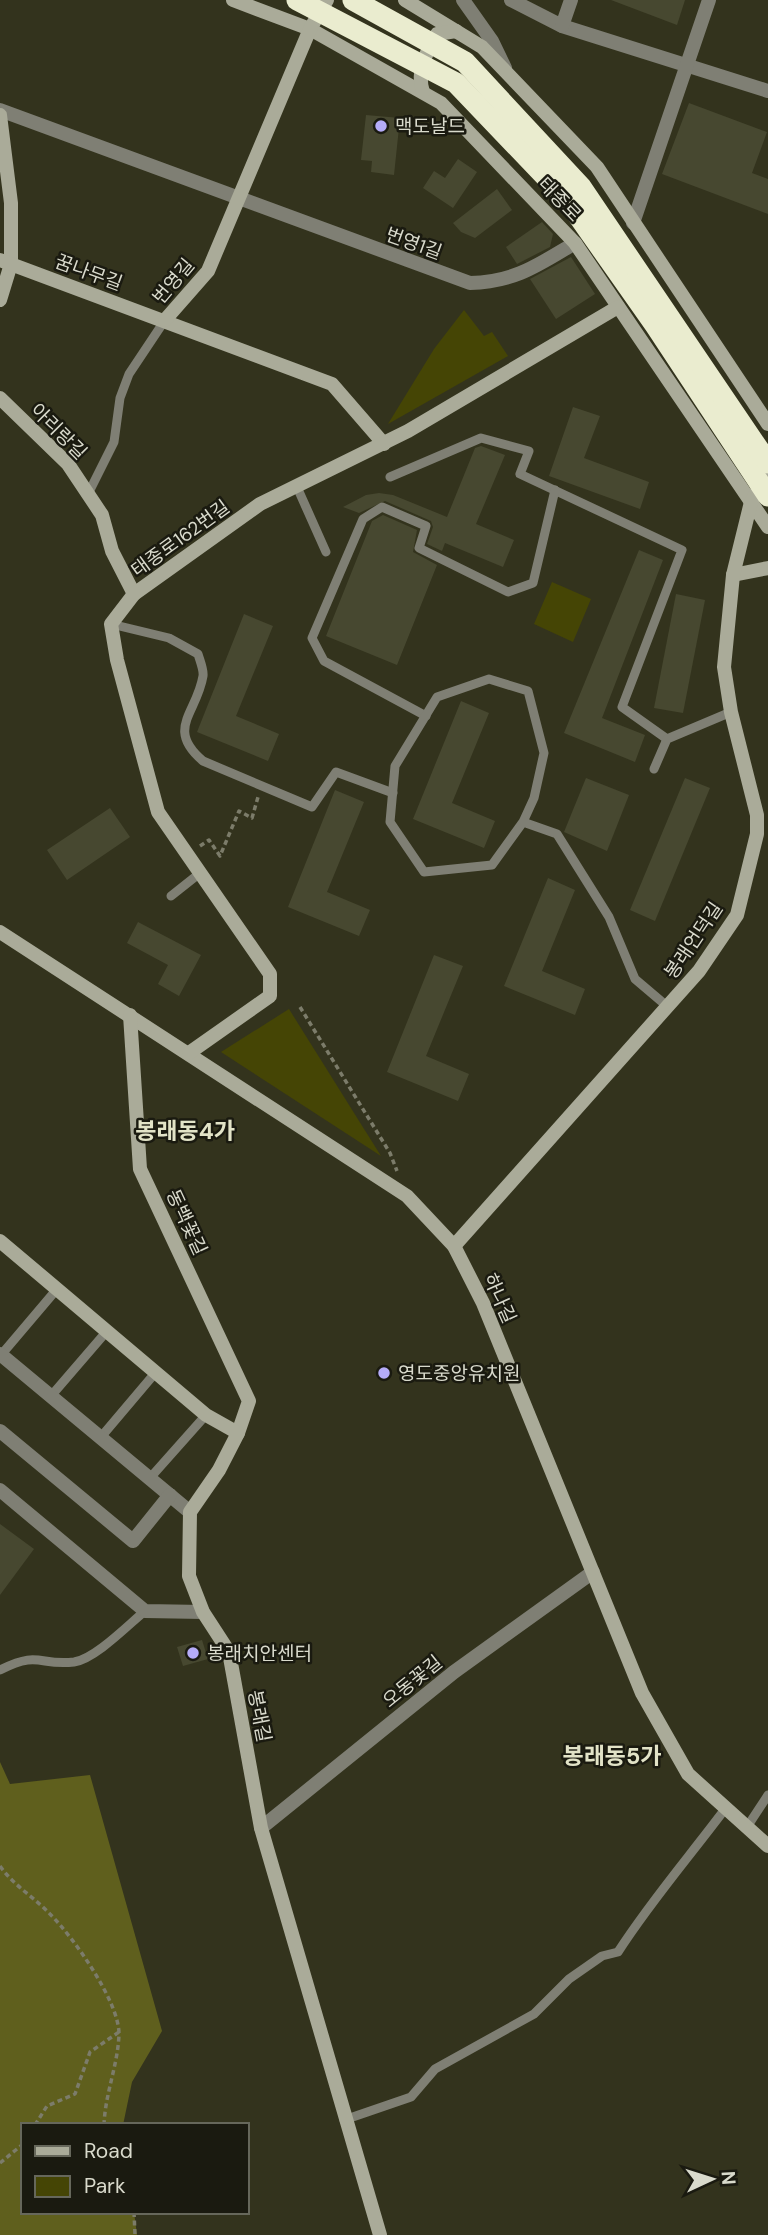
<svg xmlns="http://www.w3.org/2000/svg" width="768" height="2235" viewBox="0 0 768 2235" font-family="'DM Sans','Noto Sans KR',sans-serif">
<rect width="100%" height="100%" fill="#33331d"/>
<!-- green -->
<g fill="#454505">
<polygon points="464,310 484,336 492,332 508,356 388,424 434,349"/>
<polygon points="552,582 591,599 573,642 534,624"/>
<polygon points="289,1009 381,1156 221,1052"/>
</g>
<!-- forest -->
<polygon fill="#5f5f1d" points="0,1762 10,1784 90,1775 162,2031 132,2082 123,2125 23,2125 23,2212 134,2212 137,2235 0,2235"/>
<!-- building -->
<g fill="#474830">
<polygon points="611,0 685,0 677,25"/>
<polygon points="689,103 767,132 752,173 768,179 768,214 662,174"/>
<polygon points="366,115 400,118 394,175 371,172 372,161 361,160"/>
<polygon points="458,159 477,172 453,208 423,188 434,171 445,178"/>
<polygon points="497,189 512,210 475,238 461,232 453,223"/>
<polygon points="542,222 553,234 550,247 517,264 506,247"/>
<polygon points="571,257 595,294 556,319 530,279"/>
<polygon points="573,407 600,416 584,458 649,482 640,509 549,476"/>
<polygon points="481,446 505,455 476,524 514,540 503,567 445,543 442,551 427,544 433,527 431,521 385,501 359,513 343,507 366,495 379,493 393,495 447,517 475,448"/>
<polygon points="383,515 417,530 413,552 437,565 397,665 326,636 372,521"/>
<polygon points="639,550 663,560 602,718 645,735 635,762 564,733"/>
<polygon points="676,594 705,600 683,713 654,708"/>
<polygon points="244,614 273,626 236,716 279,734 268,761 197,732"/>
<polygon points="461,701 489,713 452,803 495,821 484,848 413,819"/>
<polygon points="586,778 629,795 607,851 564,832"/>
<polygon points="685,778 710,788 655,921 630,910"/>
<polygon points="335,790 364,802 327,892 370,910 359,936 288,907"/>
<polygon points="110,808 130,837 67,880 47,850"/>
<polygon points="548,878 575,890 542,971 585,989 575,1015 504,986"/>
<polygon points="138,922 201,955 179,996 158,984 168,965 127,943"/>
<polygon points="434,955 463,966 426,1056 469,1074 458,1101 387,1072"/>
<polygon points="0,1524 34,1549 0,1595"/>
<polygon points="202,1640 208,1659 183,1666 177,1647"/>
</g>
<g fill="none" stroke-linecap="round" stroke-linejoin="round">
<!-- path -->
<g stroke="#7c7c6a" stroke-width="3.5" stroke-dasharray="5 3.5" stroke-linecap="butt">
<polyline points="200,846 209,840 220,856 239,811 252,818 258,797"/>
<polyline points="300,1007 390,1153 397,1171"/>
<path d="M0,1866c14,20 34,31 50,48 23,23 69,87 69,120 -1,31 -14,60 -15,91"/>
<polyline points="35,2125 47,2106 75,2094 90,2052 119,2032"/>
<polyline points="0,2163 23,2144"/>
<polyline points="134,2212 135,2235"/>
</g>
<!-- lane -->
<g stroke="#7f7f74" stroke-width="9">
<polyline points="390,477 481,438 529,451 520,474 682,550 622,707 667,739"/>
<polyline points="297,487 326,552"/>
<polyline points="88,494 114,442 120,398 129,374 165,320"/>
<path d="M111,624l58,14 29,16c2,7 6,16 5,22 -6,37 -38,53 0,85l109,46 24,-35 57,21"/>
<polyline points="426,716 324,661 312,638 363,519 382,507 426,526 419,548 508,592 533,583 555,490"/>
<polyline points="654,769 667,739 731,712"/>
<polyline points="523,822 534,798 544,753 528,691 489,679 437,697 395,766 390,822 424,872 492,865 523,822 557,834 609,917 635,979 668,1007"/>
<polyline points="171,896 200,873"/>
<polyline points="1,1355 57,1289"/>
<polyline points="51,1396 107,1331"/>
<polyline points="101,1437 156,1372"/>
<polyline points="150,1478 206,1415"/>
<path d="M0,1670c40,-20 38,-4 74,-8 21,-3 54,-37 71,-51"/>
<polyline points="747,1827 768,1795"/>
<path d="M344,2120l67,-23 24,-28 99,-55 35,-35 33,-23 16,-4c32,-50 71,-95 107,-143"/>
</g>
<!-- street -->
<g stroke="#7f7f74" stroke-width="14">
<polyline points="463,0 492,41 505,68"/>
<polyline points="511,0 562,26 768,91"/>
<polyline points="562,26 571,0"/>
<path d="M0,110l470,173c45,-1 68,-18 105,-40"/>
<polyline points="633,223 709,0"/>
<polyline points="0,1354 190,1512"/>
<polyline points="0,1431 133,1541 170,1495"/>
<polyline points="0,1490 145,1611 203,1612"/>
<polyline points="261,1828 454,1672 593,1572"/>
</g>
<!-- secondary -->
<g stroke="#aaab99" stroke-width="14">
<polyline points="233,0 310,29 441,103 575,243 768,527"/>
<polyline points="405,0 482,47 597,167 768,424"/>
<path d="M423,92c-7,-22 3,-39 14,-58l19,-3"/>
<polyline points="0,115 11,203 11,264 0,300"/>
<polyline points="0,260 332,384 384,444"/>
<polyline points="165,320 208,271 310,29 327,0"/>
<polyline points="0,398 68,464 102,515 112,551 134,594"/>
<polyline points="733,575 768,568"/>
<polyline points="0,932 407,1196 454,1246 483,1303 642,1693 688,1774 768,1846"/>
<polyline points="130,1015 140,1169 249,1401 238,1433"/>
<polyline points="189,1053 270,996 270,974 158,812 117,660 111,624 134,594 260,504 408,431 618,307"/>
<polyline points="0,1241 206,1415 238,1433 219,1470 190,1512 189,1576 203,1612 229,1652 261,1828 380,2235"/>
<polyline points="454,1246 699,971 737,915 757,834 757,815 731,712 724,667 733,575 751,502 764,479"/>
</g>
<!-- highway-bridge -->
<g stroke="#eaeccf" stroke-width="21">
<polyline points="297,0 456,83 565,197 655,325 768,496"/>
<polyline points="353,0 465,62 581,187 768,463"/>
</g>
</g>
<!-- markers -->
<g fill="#b5acf8" stroke="#1a1a10" stroke-width="2.5">
<circle cx="381" cy="126" r="7"/>
<circle cx="384" cy="1373" r="7"/>
<circle cx="193" cy="1653" r="7"/>
</g>
<g text-anchor="middle" stroke-width="5" stroke-linejoin="round" paint-order="stroke">
<!-- poi labels -->
<g font-size="19" fill="#d9dacc" stroke="#1a1a10" text-anchor="start">
<text x="395" y="133">맥도날드</text>
<text x="398" y="1380">영도중앙유치원</text>
<text x="207" y="1660">봉래치안센터</text>
</g>
<!-- street labels -->
<g font-size="19" fill="#d9dacc" stroke="#1a1a10">
<text transform="translate(560 199) rotate(46)" y="7">태종로</text>
<text transform="translate(414 243) rotate(20)" y="7">번영1길</text>
<text transform="translate(89 272) rotate(20)" y="7">꿈나무길</text>
<text transform="translate(173 281) rotate(-50)" y="7">번영길</text>
<text transform="translate(59 431) rotate(45)" y="7">아리랑길</text>
<text transform="translate(180 538) rotate(-36)" y="7">태종로162번길</text>
<text transform="translate(693 940) rotate(-56)" y="7">봉래언덕길</text>
<text transform="translate(187 1222) rotate(65)" y="7">동백꽃길</text>
<text transform="translate(500 1298) rotate(66)" y="7">하나길</text>
<text transform="translate(412 1681) rotate(-39)" y="7">오동꽃길</text>
<text transform="translate(260 1716) rotate(79)" y="7">봉래길</text>
</g>
<!-- quarter labels -->
<g font-size="23" font-weight="bold" fill="#e2e3c7" stroke="#1a1a10">
<text x="185" y="1139">봉래동4가</text>
<text x="612" y="1764">봉래동5가</text>
</g>
</g>
<!-- legend -->
<rect x="21" y="2123" width="228" height="91" fill="#1a1a10" stroke="#66675b" stroke-width="2"/>
<rect x="35" y="2146" width="35" height="10" fill="#aaab99" stroke="#66675b" stroke-width="2"/>
<text x="84" y="2158" font-size="21" fill="#d9dacc">Road</text>
<rect x="35" y="2176" width="35" height="21" fill="#454505" stroke="#66675b" stroke-width="2"/>
<text x="84" y="2193" font-size="21" fill="#d9dacc">Park</text>
<!-- north arrow -->
<g transform="translate(712 2179) rotate(86)" stroke="#1a1a10" stroke-width="5" paint-order="stroke">
<path d="M0-5L12 26L0 18L-12 26Z" fill="#d9dacc"/>
<text y="-10" font-size="19" font-weight="bold" text-anchor="middle" fill="#d9dacc">N</text>
</g>
</svg>
